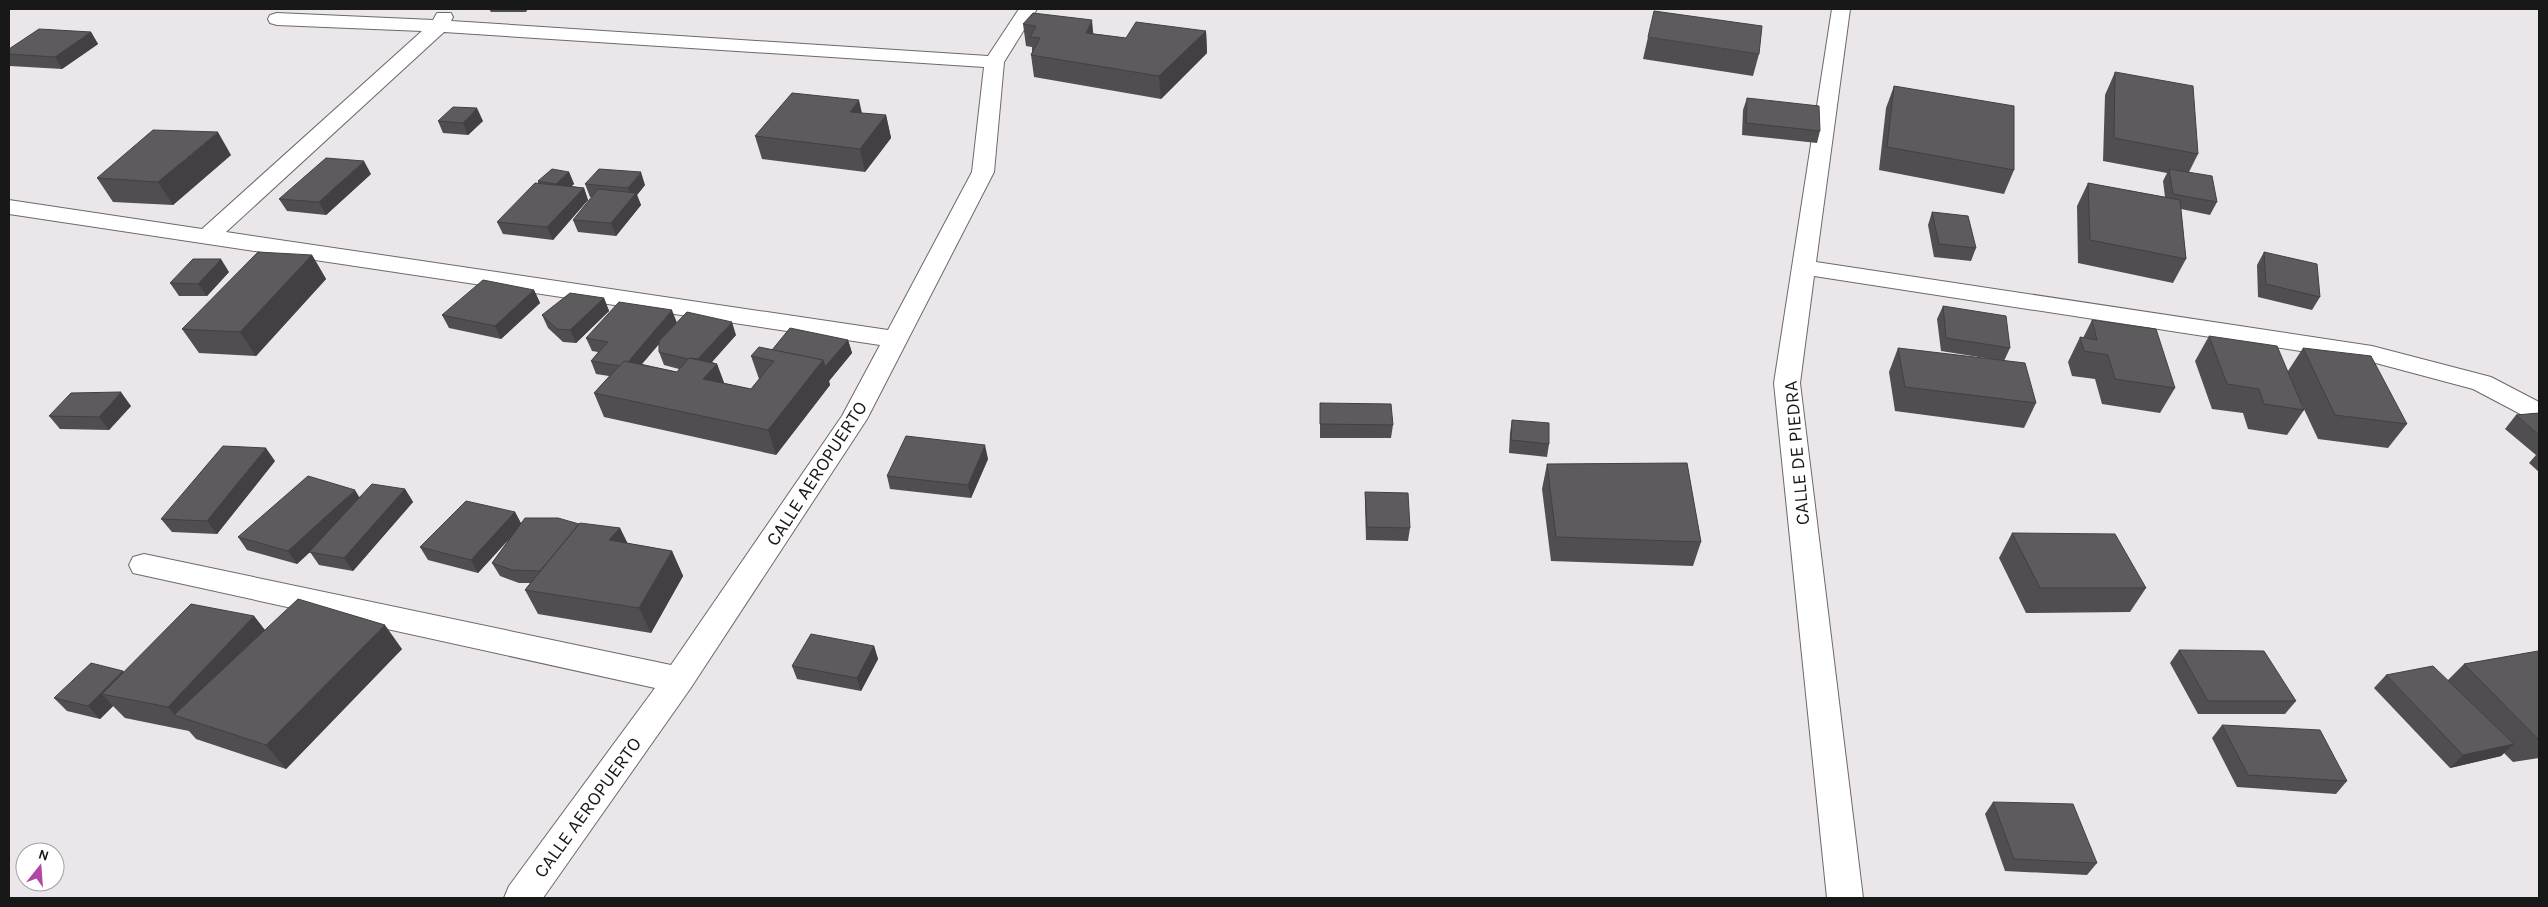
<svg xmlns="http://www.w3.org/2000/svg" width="2548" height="907" viewBox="0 0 2548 907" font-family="Karla,sans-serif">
<rect width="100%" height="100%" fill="#eae6e9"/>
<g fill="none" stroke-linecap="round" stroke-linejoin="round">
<!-- minor casing -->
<g stroke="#6c696c" stroke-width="2">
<g id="minor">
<path d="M1019,9h18l-33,53 -10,110 -127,247 -177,270 -147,209h-39l5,-12 146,-198 -522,-115 -4,-8 4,-8 11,-3 527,111 171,-249 38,-71 -871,-131v-14l193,29 220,-198 -145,-6 -7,-2 -2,-4 2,-4 7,-2 156,7 4,-7h14l2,4 -2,4 537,35zM444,32l540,35 -12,105 -84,158 -662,-98z"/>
<polygon points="1832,9 1850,9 1816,262 2372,346 2491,377 2539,402 2539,422 2530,419 2473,389 2372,362 1814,276 1800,383 1863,898 1827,898 1774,383"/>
</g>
</g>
<!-- minor -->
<use href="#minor" fill="#fff" fill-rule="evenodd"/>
</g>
<!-- wall -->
<g fill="#514e51" fill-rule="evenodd">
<polygon points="489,9 528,9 526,12 491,12"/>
<polygon points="1023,24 1126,38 1206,31 1207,53 1161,99 1034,77 1031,55 1032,52 1032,47 1026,46"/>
<polygon points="91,32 98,44 62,69 10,66 9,64 9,49"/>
<polygon points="1648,37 1759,54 1753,76 1643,59"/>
<polygon points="2115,72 2198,154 2189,172 2217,202 2210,215 2181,209 2186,259 2173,283 2078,263 2077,206 2088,183 2165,197 2163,181 2167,173 2103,161 2105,95"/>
<polygon points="1894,86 2014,170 2004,194 1879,170 1886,108"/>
<polygon points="1747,98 1820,131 1817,143 1742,135 1743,110"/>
<polygon points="886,115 891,138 865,172 762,159 755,136"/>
<polygon points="438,121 483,121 468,135 443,133"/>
<polygon points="231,155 173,205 113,202 97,178"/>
<polygon points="569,172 574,184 571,186 584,188 588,200 553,240 503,234 497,222 538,183 538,181"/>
<polygon points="371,174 326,215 287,211 279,199"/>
<polygon points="585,184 645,185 637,195 641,205 616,236 578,232 573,220 592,197 590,197"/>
<polygon points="1932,212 1976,248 1971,261 1934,257 1928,225"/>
<polygon points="2264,252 2320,297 2312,310 2258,297 2257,265"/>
<polygon points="312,255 326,279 256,356 199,353 182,329"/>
<polygon points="229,272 207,296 179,296 170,283"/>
<polygon points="534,290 540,303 501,339 449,328 442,315"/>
<polygon points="604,298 609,311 576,343 563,342 548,328 542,315"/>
<polygon points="1943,306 2010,348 2004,361 1941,351 1937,319"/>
<polygon points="2092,320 2175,388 2160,413 2102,404 2095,379 2072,376 2068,362 2080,337 2083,338"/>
<path d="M676,323l60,12 -24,27 5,2 7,19 27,6 8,-10 -8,-23 21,-6 76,-10 4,13 -23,28 1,4 -54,70 -172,-38 -10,-24 15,-17 -13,-2 -5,-13 7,-9 -6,-1 -6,-13zM659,344v8l5,13 15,4 -2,3 -35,-8z"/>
<polygon points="2209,336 2288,371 2303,348 2407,424 2388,448 2318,439 2295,390 2304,410 2287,435 2248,429 2243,413 2212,409 2195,361"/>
<polygon points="1898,348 2036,403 2024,428 1895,411 1889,372"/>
<polygon points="1320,403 1393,425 1391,438 1320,438"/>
<polygon points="131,406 109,430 60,429 49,416"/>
<polygon points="2539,413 2539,472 2529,463 2536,455 2505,429 2516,415"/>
<polygon points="1512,420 1549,444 1547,457 1509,453 1510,433"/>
<polygon points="988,459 971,498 890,489 887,476"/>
<polygon points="275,461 217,534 172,532 161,519"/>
<polygon points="1547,464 1701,542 1693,566 1551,561 1542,489"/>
<polygon points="405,489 413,502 353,571 319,565 310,552 297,564 247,550 238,537 359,497"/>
<polygon points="1365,492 1410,528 1408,541 1366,540 1365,505"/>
<polygon points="515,512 521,524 579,524 620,528 627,543 672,551 683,576 651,633 538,614 525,590 530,583 519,583 500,576 492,563 510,538 478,573 428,560 420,547"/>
<polygon points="2012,533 2146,588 2130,612 2026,613 1999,558"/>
<polygon points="254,616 265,630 402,649 286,769 196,739 189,731 125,718 113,706 100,719 67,711 54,698 123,671 124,672"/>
<polygon points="874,646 878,659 861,691 797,679 792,666"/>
<polygon points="2179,650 2296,701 2285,714 2198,714 2170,663"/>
<polygon points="2539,652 2539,758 2513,762 2504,753 2501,756 2450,768 2374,688 2386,675 2448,680 2464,664"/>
<polygon points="2222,725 2347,781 2336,794 2237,787 2212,738"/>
<polygon points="1993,802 2097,863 2087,875 2005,871 1985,814"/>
</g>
<!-- shaded-wall -->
<g fill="#424042">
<polygon points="1092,20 1094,42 1086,33"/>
<polygon points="1206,31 1207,53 1161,99 1159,76"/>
<polygon points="91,32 98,44 62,69 55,57"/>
<polygon points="859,100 864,122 850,112"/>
<polygon points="477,108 483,121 468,135 463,123"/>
<polygon points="886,115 891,138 865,172 860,149"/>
<polygon points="218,132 231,155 173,205 158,182"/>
<polygon points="364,161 371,174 326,215 319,202"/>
<polygon points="569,172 574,184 561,196 556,184"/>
<polygon points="641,172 645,185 637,195 641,205 616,236 611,223 631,198 628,188"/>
<polygon points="584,188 588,200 553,240 547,227"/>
<polygon points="312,255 326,279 256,356 240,332"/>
<polygon points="221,259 229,272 207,296 198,284"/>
<polygon points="534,290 540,303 501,339 495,326"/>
<polygon points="604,298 609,311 576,343 570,330"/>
<polygon points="672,310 677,323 629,379 624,366"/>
<polygon points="732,322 736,335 701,374 696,361"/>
<polygon points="848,340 852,353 829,381 830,385 776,455 768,430 823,360"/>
<polygon points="717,364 726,388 703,379"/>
<polygon points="121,392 131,406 109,430 99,417"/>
<polygon points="985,445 988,459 971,498 968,485"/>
<polygon points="266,448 275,461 217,534 207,521"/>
<polygon points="405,489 413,502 353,571 344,558"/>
<polygon points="355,490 363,503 297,564 288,551"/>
<polygon points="515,512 522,525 478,573 471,560"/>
<polygon points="620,528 632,552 609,540"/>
<polygon points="672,551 683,576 651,633 639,608"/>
<polygon points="254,616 273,641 175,715 168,707"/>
<polygon points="385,625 402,649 286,769 266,745"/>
<polygon points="874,646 878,659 861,691 857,678"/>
<polygon points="123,671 135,684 102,694 113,706 100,719 88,706"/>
<polygon points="2514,744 2501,756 2450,768 2463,755"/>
</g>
<!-- building -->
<g fill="#5e5b5e" stroke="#424042">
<polygon points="1654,11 1762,26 1759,54 1648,37"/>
<polygon points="1033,13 1092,20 1086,33 1126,38 1136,22 1206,31 1159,76 1031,55 1040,38 1030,37 1036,26 1023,24"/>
<polygon points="39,29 91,32 55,57 9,54 9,49"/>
<polygon points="2115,72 2193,86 2198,154 2114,138"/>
<polygon points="1894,86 2014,106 2014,170 1887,147"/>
<polygon points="792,93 859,100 850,112 886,115 860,149 755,136"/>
<polygon points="1747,98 1819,106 1820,131 1746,123"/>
<polygon points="453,107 477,108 463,123 438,121"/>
<polygon points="153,130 218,132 158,182 97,178"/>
<polygon points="326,158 364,161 319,202 279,199"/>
<polygon points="552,169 569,172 556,184 538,181"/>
<polygon points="599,169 641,172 628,188 585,184"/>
<polygon points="2169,169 2212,176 2217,202 2173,194"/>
<polygon points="535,183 584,188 547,227 497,222"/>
<polygon points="2088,183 2180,200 2186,259 2090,240"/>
<polygon points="598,189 636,193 611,223 573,220"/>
<polygon points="1932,212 1968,216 1976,248 1939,244"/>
<polygon points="258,252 312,255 240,332 182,329"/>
<polygon points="2264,252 2317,264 2320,297 2266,284"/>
<polygon points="193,259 221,259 198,284 170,283"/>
<polygon points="483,280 534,290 495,326 442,315"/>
<polygon points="570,293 604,298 570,330 557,329 542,315"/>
<polygon points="619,302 672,310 628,362 624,361 620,366 591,361 608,342 586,338"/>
<polygon points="1943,306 2006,316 2010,348 1946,338"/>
<polygon points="687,312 732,322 698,359 689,358 688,359 659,352 659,341"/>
<polygon points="2092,320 2156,329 2175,388 2115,379 2108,355 2084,351 2080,337 2097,340"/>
<polygon points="790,328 848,340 825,367 823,360 772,350"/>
<polygon points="2209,336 2277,346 2304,410 2264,404 2259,389 2227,384"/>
<polygon points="759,347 823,360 768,430 594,393 624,361 677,372 689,358 717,364 703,379 751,389 774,361 751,356"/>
<polygon points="1898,348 2025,363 2036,403 1905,387"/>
<polygon points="2303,348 2371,356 2407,424 2335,415"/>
<polygon points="121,392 99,417 49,416 71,393"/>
<polygon points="1320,403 1391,404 1393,425 1320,424"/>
<polygon points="2539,413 2539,435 2516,415"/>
<polygon points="1512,420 1549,423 1549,444 1511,440"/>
<polygon points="906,436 985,445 968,485 887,476"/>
<polygon points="223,446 266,448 207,521 161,519"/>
<polygon points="1687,463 1701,542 1556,537 1547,464"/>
<polygon points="308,476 355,490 288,551 238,537"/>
<polygon points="372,484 405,489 344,558 309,552"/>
<polygon points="1365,492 1408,493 1410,528 1367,527"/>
<polygon points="466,501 515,512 471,560 420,547"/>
<polygon points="525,518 558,518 579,524 540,571 512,570 492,563"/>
<polygon points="580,523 620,528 609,540 672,551 639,608 525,590"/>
<polygon points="2012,533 2115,534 2146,588 2040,588"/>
<polygon points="298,599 385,625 266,745 174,715"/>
<polygon points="191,604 254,616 168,707 102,694"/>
<polygon points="811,634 874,646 857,678 792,666"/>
<polygon points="2179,650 2264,651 2296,701 2208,701"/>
<polygon points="2538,651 2539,652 2539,738 2538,739 2464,664"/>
<polygon points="91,663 123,671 88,706 54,698"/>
<polygon points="2433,666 2514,744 2463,755 2386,675"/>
<polygon points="2222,725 2320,730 2347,781 2248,775"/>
<polygon points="1993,802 2073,804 2097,863 2014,859"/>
</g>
<g text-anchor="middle" stroke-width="5" stroke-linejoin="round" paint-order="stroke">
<!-- street labels -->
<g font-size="19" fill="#191819" stroke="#fff">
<text transform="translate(1796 453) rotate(-95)" y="7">CALLE DE PIEDRA</text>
<text transform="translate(816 473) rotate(-57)" y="7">CALLE AEROPUERTO</text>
<text transform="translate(587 807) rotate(-54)" y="7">CALLE AEROPUERTO</text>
</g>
</g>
<!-- border -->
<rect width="2548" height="907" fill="none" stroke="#191819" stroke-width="20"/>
<!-- north arrow -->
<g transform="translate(40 867) rotate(17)"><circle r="24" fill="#ffffff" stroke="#a3a3a3"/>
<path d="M0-4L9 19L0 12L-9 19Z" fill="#b346a4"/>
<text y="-8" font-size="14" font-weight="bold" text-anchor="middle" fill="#191819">N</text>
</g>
</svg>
